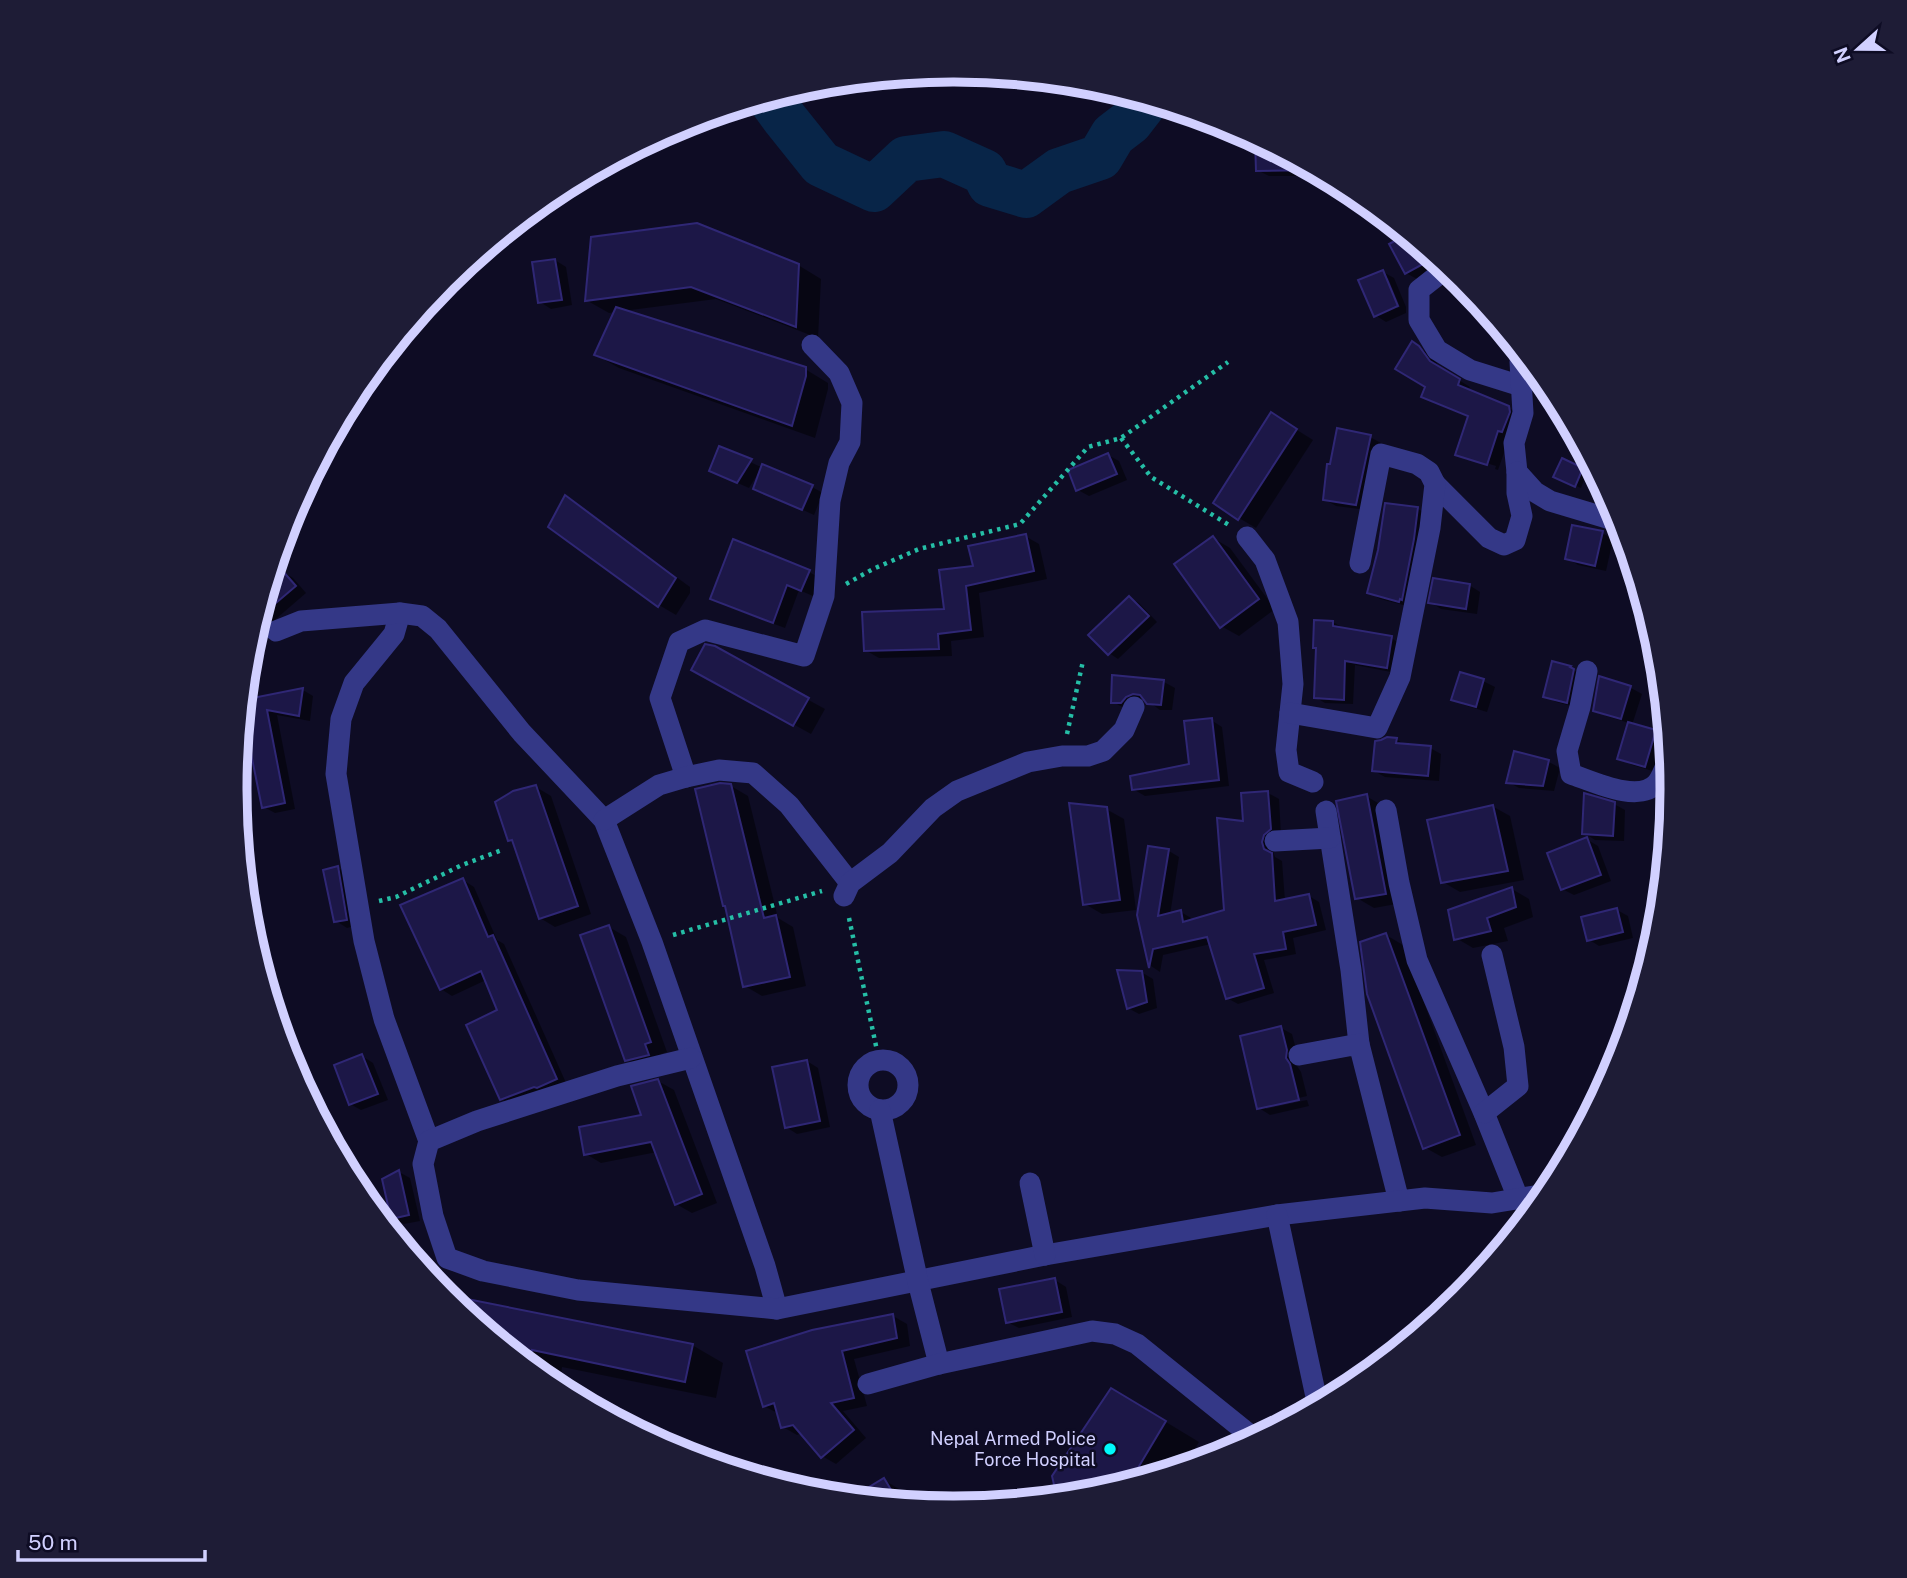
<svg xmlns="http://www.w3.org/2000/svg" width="1907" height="1578" viewBox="0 0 1907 1578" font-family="'Public Sans',sans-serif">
<rect width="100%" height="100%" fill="#0e0c24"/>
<!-- shadow -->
<g fill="#0007" fill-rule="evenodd">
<polygon points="1257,140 1300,163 1300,176 1269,176 1257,170"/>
<polygon points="1407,236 1443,265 1417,279 1406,273 1391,245"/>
<polygon points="555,260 566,267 572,305 551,309 540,302"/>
<polygon points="798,265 821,279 818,338 716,299 623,311 805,369 828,383 828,389 815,438 619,368 596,355 616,312 609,313 586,300"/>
<path d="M1383,272l11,6 12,29v6l-20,9 -11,-7zM1385,278h3l12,29 -3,1z"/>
<polygon points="1458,277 1462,281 1519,351 1513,347 1448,286"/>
<polygon points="1412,344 1430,354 1441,369 1470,387 1468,392 1509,408 1520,414 1510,436 1498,470 1495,469 1496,466 1467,457 1467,460 1457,454 1469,417 1434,403 1423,396 1427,387"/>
<polygon points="1289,425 1313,440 1256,528 1239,518"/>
<polygon points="1370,437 1381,443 1367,510 1336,506 1324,499"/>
<polygon points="720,448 763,468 812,487 823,493 814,515 755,488 760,470 749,488 722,476"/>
<polygon points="1108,455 1119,461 1127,480 1089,496 1078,490"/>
<polygon points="1563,460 1587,472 1581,488 1560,479"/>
<polygon points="565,498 582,508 690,587 690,593 676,615 659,605 551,527"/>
<polygon points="1386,505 1418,509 1429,515 1411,607 1380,599 1369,592 1379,551"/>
<polygon points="1602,533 1613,539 1606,571 1578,565 1567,558"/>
<polygon points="1025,536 1039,544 1047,579 979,593 984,637 951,641 952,656 879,658 865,650 946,611 975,568"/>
<polygon points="1213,538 1230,548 1275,609 1239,636 1221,626"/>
<polygon points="282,571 293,578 306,593 262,631 255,627 268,583"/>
<polygon points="809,572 820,578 813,596 799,590 785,628 723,605 712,598"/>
<polygon points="1469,585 1480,592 1477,614 1441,609 1430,602"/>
<polygon points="1130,598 1139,603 1157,622 1118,659 1109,653"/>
<polygon points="1333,622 1343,628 1391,638 1401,644 1396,673 1355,665 1353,704 1325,703 1315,697"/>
<polygon points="1653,632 1659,649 1660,661 1652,657"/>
<polygon points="714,648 825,709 811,734 694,669"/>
<polygon points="1570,668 1581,674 1579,708 1556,702 1545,696"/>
<polygon points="1461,674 1483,681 1495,687 1487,712 1464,705 1453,699"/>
<polygon points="1601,679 1631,688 1642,694 1632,725 1655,731 1666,738 1656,772 1632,765 1621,758 1629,723 1606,716 1595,710"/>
<polygon points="1164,682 1175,688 1172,710 1160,710 1145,699 1124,708 1113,702"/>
<polygon points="303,690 313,696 310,721 277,715 295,809 275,813 264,807 244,709"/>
<polygon points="1211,720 1222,727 1229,786 1145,796 1133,789 1191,765"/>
<polygon points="1396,739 1407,746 1430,748 1441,754 1439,781 1385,777 1374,771"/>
<polygon points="1515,753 1549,762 1560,768 1554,791 1519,788 1508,782"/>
<polygon points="731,786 748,796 778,918 793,927 806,986 762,996 745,986"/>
<polygon points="536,787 551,796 591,914 555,927 540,918 514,843 510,840"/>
<polygon points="1268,793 1279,799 1281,835 1272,849 1275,857 1282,861 1285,901 1309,896 1319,902 1326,930 1293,938 1296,954 1264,960 1274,993 1238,1004 1227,998 1211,944 1163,955 1160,972 1151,966 1139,915 1150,848 1169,851 1179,857 1170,915 1181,912 1191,918 1192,921 1226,911 1245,823"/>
<polygon points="1366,796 1383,806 1402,903 1374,908 1357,898"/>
<polygon points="1614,804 1625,810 1624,841 1595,840 1584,833"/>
<polygon points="1492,806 1510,816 1524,880 1460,892 1443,882"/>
<polygon points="1106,809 1124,819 1136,910 1102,914 1085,904"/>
<polygon points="1586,839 1598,846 1611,881 1574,895 1562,889"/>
<polygon points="338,868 349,874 358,925 347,928 336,921"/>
<polygon points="463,880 474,887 497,940 504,944 567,1085 512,1105 501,1099 500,1011 486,980 452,996 441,989"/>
<polygon points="1512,889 1529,899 1533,917 1504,928 1508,941 1473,948 1456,938"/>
<polygon points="1617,910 1628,916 1633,938 1599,946 1588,939"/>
<polygon points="609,927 626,937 667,1052 661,1054 665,1064 644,1069 626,1059"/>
<polygon points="1386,935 1403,945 1476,1145 1442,1157 1424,1147"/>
<polygon points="1141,972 1153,979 1157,1008 1139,1014 1128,1008"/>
<polygon points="1281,1028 1292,1034 1298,1057 1297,1066 1301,1072 1307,1096 1266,1106 1266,1109 1307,1100 1309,1106 1270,1115 1259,1108"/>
<polygon points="362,1056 373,1063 388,1100 361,1110 350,1104"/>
<polygon points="807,1061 818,1068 830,1127 797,1134 786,1127"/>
<polygon points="658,1081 674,1090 717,1203 692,1213 676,1204 657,1152 601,1163 586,1154 644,1116"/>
<polygon points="399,1172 410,1178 420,1221 404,1224 392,1218"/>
<polygon points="1055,1280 1066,1287 1072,1317 1019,1328 1007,1322"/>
<polygon points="444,1296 692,1345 723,1363 716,1398 562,1367 559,1389"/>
<polygon points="893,1316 907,1324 910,1346 854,1359 867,1406 843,1411 866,1438 836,1464 822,1456 802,1433 797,1435 783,1427 779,1414 764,1406 813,1332"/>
<polygon points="1146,1410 1199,1442 1184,1467 1093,1494 1059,1498"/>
<polygon points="884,1480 899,1489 908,1503 866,1499"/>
</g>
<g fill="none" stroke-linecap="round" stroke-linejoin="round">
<!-- river -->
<polyline stroke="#082548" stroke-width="46" points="769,97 785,119 821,164 874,189 906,159 944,154 984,172 990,184 1026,195 1059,171 1100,157 1113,135 1130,122 1147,100"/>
</g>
<!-- building -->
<g fill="#1c1747" stroke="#2f2775" stroke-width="2">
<polygon points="1255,139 1268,145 1313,170 1256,171"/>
<polygon points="697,223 799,264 796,327 691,287 585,301 591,237"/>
<polygon points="1406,235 1434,258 1405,274 1389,244"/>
<polygon points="555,259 562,300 538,303 532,262"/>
<polygon points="1383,270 1398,306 1374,317 1358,280"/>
<polygon points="616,307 806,367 806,376 792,426 594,355"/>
<polygon points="1412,341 1419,346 1430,361 1460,379 1458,385 1509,406 1510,412 1502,432 1498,431 1487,465 1455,455 1468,416 1421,397 1425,387 1395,369"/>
<polygon points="1271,412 1297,429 1238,520 1213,503"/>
<polygon points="1337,428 1371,435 1356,505 1323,500 1327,464 1330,464"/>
<polygon points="719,446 752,459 737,483 709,471"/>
<polygon points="1108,453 1117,474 1076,491 1068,470"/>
<polygon points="1562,458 1583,468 1575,487 1553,477"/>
<polygon points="762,464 813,485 802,510 753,489"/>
<polygon points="565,495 676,578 658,607 548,527"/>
<polygon points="1385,503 1418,507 1414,539 1402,600 1400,599 1399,602 1367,593 1378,550"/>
<polygon points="1572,525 1603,531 1595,566 1565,559"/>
<polygon points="1026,534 1034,571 966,586 971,630 938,634 939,649 864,651 862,612 944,609 939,570 973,566 968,546"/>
<polygon points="1213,536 1259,599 1220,628 1174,564"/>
<polygon points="733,539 810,570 801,591 787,585 773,623 710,599"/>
<polygon points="281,569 296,586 257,619 269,580"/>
<polygon points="1433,578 1470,584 1466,609 1428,603"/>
<polygon points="1129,596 1149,616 1108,655 1088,635"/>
<polygon points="1314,620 1333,621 1333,626 1392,636 1387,668 1345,661 1344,700 1314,698 1316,648 1313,648"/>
<polygon points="705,644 715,646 809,698 793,726 691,670"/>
<polygon points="1552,661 1571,666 1570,667 1574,669 1567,703 1543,697"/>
<polygon points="1460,672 1484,679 1476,707 1451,700"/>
<polygon points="1112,675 1164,680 1161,705 1147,704 1140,695 1133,694 1126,697 1121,703 1111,703"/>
<polygon points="1599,676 1631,686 1621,719 1593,711"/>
<polygon points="303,688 299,716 267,710 285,803 262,808 242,709 243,700"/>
<polygon points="1212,718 1219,780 1132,790 1130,776 1189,764 1184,721"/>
<polygon points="1628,722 1656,730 1645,767 1617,759"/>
<polygon points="1387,737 1397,738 1396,743 1431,746 1428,776 1372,771 1375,741 1381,740"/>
<polygon points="1514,751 1549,760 1543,786 1506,783"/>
<polygon points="720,783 731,784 764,918 776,915 790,977 743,987 725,906 723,906 695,789"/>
<polygon points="536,785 578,906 539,919 512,840 508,841 495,802 513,791"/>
<polygon points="1268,791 1271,829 1264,835 1262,842 1264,849 1272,853 1275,901 1309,894 1316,925 1283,932 1286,949 1254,954 1264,988 1226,999 1207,937 1153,949 1149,968 1137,915 1148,846 1169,849 1158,916 1181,910 1183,922 1224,910 1217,818 1243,821 1241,793"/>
<polygon points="1584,793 1615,802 1613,836 1582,834"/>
<polygon points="1367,794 1386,894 1355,899 1336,801"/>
<polygon points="1069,803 1107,807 1120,900 1083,905"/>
<polygon points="1493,805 1508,871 1441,883 1427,820"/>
<polygon points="1587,837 1601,875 1561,890 1547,853"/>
<polygon points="338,866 347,920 334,922 323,870"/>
<polygon points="463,878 488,937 493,935 557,1079 537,1088 534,1087 500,1100 466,1025 497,1010 481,971 440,990 400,905"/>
<polygon points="1512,887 1516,907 1487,918 1491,931 1454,940 1448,910"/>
<polygon points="1617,908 1623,932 1587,941 1581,917"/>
<polygon points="609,925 651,1042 645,1044 649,1055 625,1061 580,935"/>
<polygon points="1386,933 1460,1135 1423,1149 1367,994 1360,942"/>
<polygon points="1117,970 1142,971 1147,1002 1127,1009"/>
<polygon points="1281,1026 1287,1050 1286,1058 1290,1064 1299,1100 1257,1109 1240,1036"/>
<polygon points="362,1054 378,1094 349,1105 334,1065"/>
<polygon points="807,1060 820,1121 785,1128 772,1067"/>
<polygon points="658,1079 702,1194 675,1205 651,1142 584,1155 579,1127 641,1115 631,1086"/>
<polygon points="399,1170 409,1215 391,1219 382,1179"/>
<polygon points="1055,1278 1062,1312 1006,1323 999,1289"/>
<polygon points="442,1294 693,1344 685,1382 532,1350 529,1367"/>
<polygon points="893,1314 897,1338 842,1351 854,1398 831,1403 854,1430 821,1458 793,1425 781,1428 774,1403 763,1407 746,1351 812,1330"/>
<polygon points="1111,1388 1166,1421 1129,1483 1093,1494 1057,1498 1052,1476"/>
<polygon points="884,1478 899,1503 851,1498"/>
</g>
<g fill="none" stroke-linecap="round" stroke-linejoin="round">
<!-- path -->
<g stroke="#25bea6" stroke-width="4.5" stroke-dasharray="3.5 5" stroke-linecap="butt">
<polyline points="1121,438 1151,477 1229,525"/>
<polyline points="846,584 873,569 919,549 1020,524 1088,447 1121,438 1228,362"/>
<polyline points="1067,734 1083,661"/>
<polyline points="379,901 396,897 462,865 502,850"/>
<polyline points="849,918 879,1060"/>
<polyline points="673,935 822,891"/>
</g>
<!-- minor -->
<g stroke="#343887" stroke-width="21">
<polyline points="1447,268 1419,290 1419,320 1437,350 1470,370 1521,386"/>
<polyline points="1524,357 1520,362 1523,413 1514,443 1517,472 1535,492 1550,501 1620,522"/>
<polyline points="1435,484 1489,538 1504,545 1515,540 1522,516 1517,493 1517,472"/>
<polyline points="1247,537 1265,560 1288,622 1293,684 1286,750 1289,772 1313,782"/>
<polyline points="400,613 394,634 354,683 341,719 336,774 364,941 384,1019 429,1141"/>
<polyline points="276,631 301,621 400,613 422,616 438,629 522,733 604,820 652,942 765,1266 777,1309"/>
<path d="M1587,671l-7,36 -13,44 4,23c21,7 68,30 86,9 5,-6 9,-18 12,-25"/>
<polyline points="1290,713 1377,728 1400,677 1430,528 1435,484 1429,472 1417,464 1381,454 1360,563"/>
<polyline points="686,777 660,698 679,642 705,630 804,656 824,596 830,501 839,463 850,442 852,403 839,373 812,345"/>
<polyline points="1386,810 1399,883 1417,960 1484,1113 1518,1198"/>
<polyline points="1326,811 1351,970 1359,1044"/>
<polyline points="604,820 659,785 686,777 719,770 753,773 789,805 850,883"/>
<polyline points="1275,841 1330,838"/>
<polyline points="844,896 850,883 890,853 933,808 957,791 1028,762 1062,756 1088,756 1103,751 1124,730 1134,707"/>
<polyline points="1299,1055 1359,1044 1399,1201"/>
<polyline points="691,1058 617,1076 477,1121 429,1141 423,1164 433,1216 447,1258 483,1271 578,1290 777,1309 1045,1255 1277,1215 1425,1198 1492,1203 1547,1194"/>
<circle cx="883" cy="1085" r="25"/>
<polyline points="880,1110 918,1282 939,1364"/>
<polyline points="1484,1113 1518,1086 1514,1047 1492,955"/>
<polyline points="1030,1183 1045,1255"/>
<polyline points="1277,1215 1318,1406"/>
<polyline points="868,1384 939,1364 1092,1331 1115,1334 1137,1344 1255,1439"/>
</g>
</g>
<!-- markers -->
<circle fill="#00fafb" stroke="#0e0c24" stroke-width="2.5" cx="1110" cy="1449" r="7"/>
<g text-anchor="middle" stroke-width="5" stroke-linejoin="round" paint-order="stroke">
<!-- poi labels -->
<g font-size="18" fill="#d1d0ff" stroke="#0e0c24" text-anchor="end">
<text x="1096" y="1445">Nepal Armed Police<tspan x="1096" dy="21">Force Hospital</tspan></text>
</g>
</g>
<!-- crop -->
<path d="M0 0H1907V1578H0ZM953 82H954A706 706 0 0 1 1660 788V790A706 706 0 0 1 954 1496H953A706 706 0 0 1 247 790V788A706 706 0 0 1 953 82Z" fill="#1e1c36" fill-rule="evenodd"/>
<path fill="none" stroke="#d1d0ff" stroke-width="9" d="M953 82H954A706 706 0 0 1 1660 788V790A706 706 0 0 1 954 1496H953A706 706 0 0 1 247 790V788A706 706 0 0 1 953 82Z"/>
<!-- north arrow -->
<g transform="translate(1858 49) rotate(249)" stroke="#0e0c24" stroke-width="5" paint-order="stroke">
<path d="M0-5L12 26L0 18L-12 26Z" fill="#d1d0ff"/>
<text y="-10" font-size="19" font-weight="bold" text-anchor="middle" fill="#d1d0ff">N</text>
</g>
<!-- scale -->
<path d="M18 1550v10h187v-10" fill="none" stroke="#d1d0ff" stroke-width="3.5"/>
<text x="28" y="1550" font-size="21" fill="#d1d0ff" stroke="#0e0c24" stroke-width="5" paint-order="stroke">50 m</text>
</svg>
